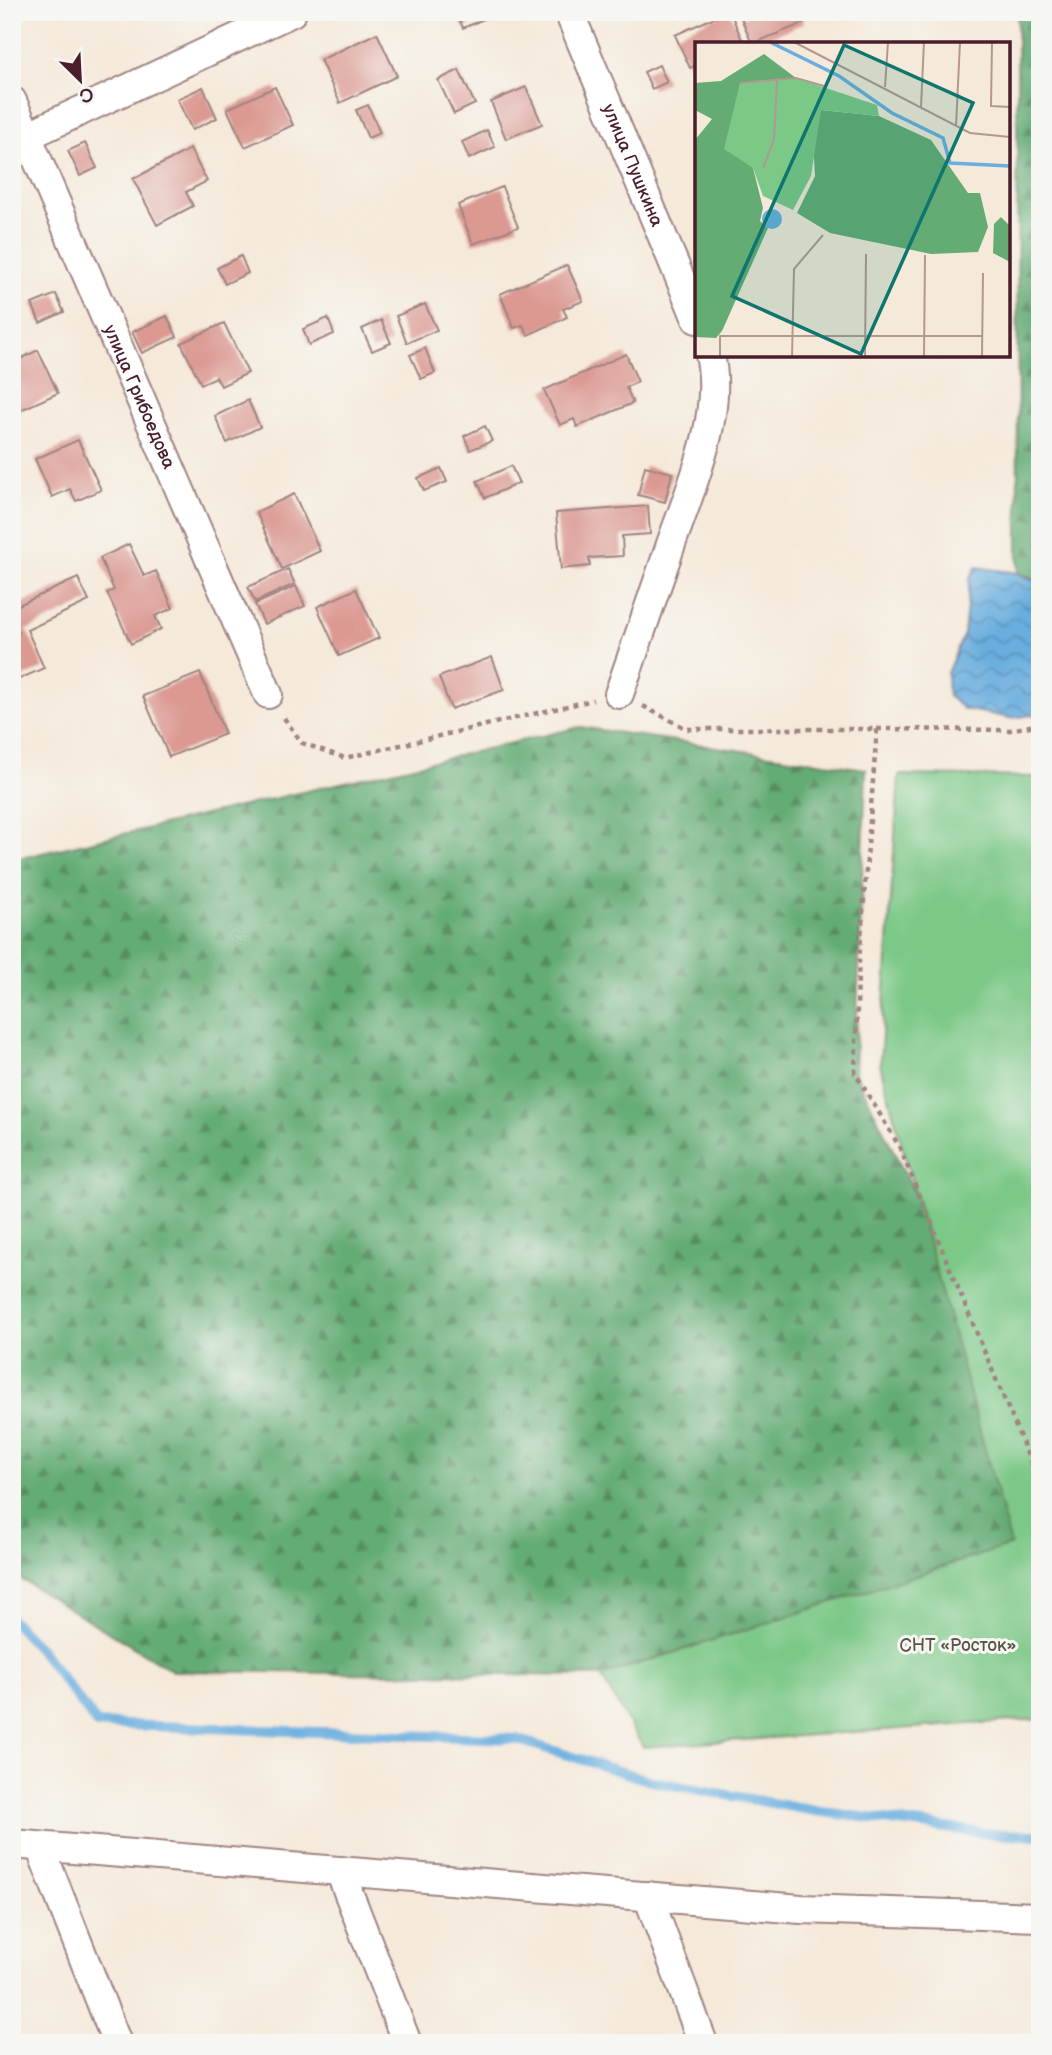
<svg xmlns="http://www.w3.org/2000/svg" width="1052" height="2055" viewBox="0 0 1052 2055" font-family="'Balsamiq Sans',sans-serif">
<defs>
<pattern id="forest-firs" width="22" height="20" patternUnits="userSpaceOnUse" patternTransform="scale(1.75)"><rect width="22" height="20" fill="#64ac74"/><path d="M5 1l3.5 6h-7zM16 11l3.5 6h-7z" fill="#548b5f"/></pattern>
<pattern id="water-waves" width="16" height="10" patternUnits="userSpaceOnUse" patternTransform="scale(1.75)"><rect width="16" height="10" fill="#69aedf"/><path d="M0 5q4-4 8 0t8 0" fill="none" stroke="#588db5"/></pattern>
</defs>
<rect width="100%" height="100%" fill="#f6f6f2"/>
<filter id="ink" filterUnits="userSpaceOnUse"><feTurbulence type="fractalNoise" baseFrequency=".0143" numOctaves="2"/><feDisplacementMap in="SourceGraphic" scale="14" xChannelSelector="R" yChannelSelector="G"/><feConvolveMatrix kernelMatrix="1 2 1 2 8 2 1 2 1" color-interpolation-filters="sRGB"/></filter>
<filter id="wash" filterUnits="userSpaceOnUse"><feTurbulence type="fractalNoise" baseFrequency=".00686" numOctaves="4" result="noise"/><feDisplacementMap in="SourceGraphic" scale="28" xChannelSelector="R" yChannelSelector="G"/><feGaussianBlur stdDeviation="1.57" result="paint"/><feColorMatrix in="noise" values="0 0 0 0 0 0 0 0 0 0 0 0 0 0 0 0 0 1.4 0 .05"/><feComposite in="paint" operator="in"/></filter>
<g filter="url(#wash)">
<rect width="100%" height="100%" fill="#f5e9d9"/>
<!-- forest -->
<g fill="url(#forest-firs)" stroke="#576650" stroke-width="2">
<polygon points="1017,12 1040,12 1040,581 1018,573"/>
<polygon points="580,727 866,769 855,1073 976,1318 1011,1545 601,1676 173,1671 12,1574 12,860"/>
</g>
<!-- garden -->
<polygon fill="#7bc887" stroke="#627459" stroke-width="2" points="899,775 1040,777 1040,1719 643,1747 601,1676 1011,1545 880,1065"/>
<!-- water -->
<polygon fill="url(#water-waves)" stroke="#5a6685" stroke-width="2" points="976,567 1018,573 1040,584 1040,714 1010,718 964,709 948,696 947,673 964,634 970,578"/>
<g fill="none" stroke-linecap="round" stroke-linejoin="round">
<!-- stream -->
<polyline stroke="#69aedf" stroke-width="10" points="12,1620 41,1651 97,1724 516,1739 651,1781 815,1811 993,1834 1040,1835"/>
</g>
<g id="blocks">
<!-- building -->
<g fill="#db9992">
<polygon points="456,12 500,12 463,28"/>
<polygon points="726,12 730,12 744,44 697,44 697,65 690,68 675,35"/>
<polygon points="754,12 800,12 804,23 752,44 741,18"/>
<polygon points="377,33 397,76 340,103 320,60"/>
<polygon points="659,65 667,82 652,89 644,72"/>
<polygon points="459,70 475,104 454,114 438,80"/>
<polygon points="203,87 217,118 192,130 177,99"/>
<polygon points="275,87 293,125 245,147 227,109"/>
<polygon points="526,87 542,124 506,139 491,102"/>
<polygon points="368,105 380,133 368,138 356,110"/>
<polygon points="487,130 495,147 469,159 462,142"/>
<polygon points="85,143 97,168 80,176 68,151"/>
<polygon points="190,149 207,181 186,192 193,206 157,225 133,179"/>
<polygon points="502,187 518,227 473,244 458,205"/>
<polygon points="241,256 248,273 225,284 217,268"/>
<polygon points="567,265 583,301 563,309 567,317 528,335 523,325 514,328 500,294"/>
<polygon points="56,294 64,312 40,323 32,304"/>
<polygon points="425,304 437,330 407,343 396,316"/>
<polygon points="167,316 177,337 142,353 132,332"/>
<polygon points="328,318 334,334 309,345 303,329"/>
<polygon points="381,320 391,343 372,351 362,329"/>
<polygon points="224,323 248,373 221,386 216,377 201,384 181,343"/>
<polygon points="425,348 435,373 421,379 410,355"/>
<polygon points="38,350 58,393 12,414 12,363"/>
<polygon points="626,354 638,382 626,387 633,403 577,427 574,419 560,425 544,390"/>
<polygon points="248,400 260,427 227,443 215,416"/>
<polygon points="485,426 492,441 470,450 464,436"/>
<polygon points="78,440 101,490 76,501 70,489 52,497 35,459"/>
<polygon points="511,466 519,483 485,498 477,481"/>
<polygon points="645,466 672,473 665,502 638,495"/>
<polygon points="441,468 447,482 424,491 418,478"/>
<polygon points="294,494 320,551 282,569 256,512"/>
<polygon points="648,506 650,534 622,536 623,556 589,558 590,566 561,569 556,513"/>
<polygon points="129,544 144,576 156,571 173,608 155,616 161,629 131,644 107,593 114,590 100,558"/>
<polygon points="288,569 295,584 255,602 248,587"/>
<polygon points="78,578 89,601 27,630 44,668 17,680 12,669 12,637 19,633 12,618 12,608"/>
<polygon points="296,586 305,606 264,624 255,604"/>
<polygon points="356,589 379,638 339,656 317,607"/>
<polygon points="492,657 504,690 451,709 439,677"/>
<polygon points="200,673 225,734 169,757 143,696"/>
</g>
</g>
</g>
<g filter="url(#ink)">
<use href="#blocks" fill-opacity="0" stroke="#a08482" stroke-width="2"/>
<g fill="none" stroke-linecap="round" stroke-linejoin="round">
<!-- minor casing -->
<g stroke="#a08482" stroke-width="32">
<g id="minor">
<path id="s1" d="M569,12l128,307"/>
<path id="s2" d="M12,101l256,593"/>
<polyline points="12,143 292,12"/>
<path d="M619,694c17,-49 34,-98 51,-147 20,-58 54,-131 40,-192"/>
<polyline points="12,1844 801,1909 1040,1917"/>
<polyline points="40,1847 117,2043"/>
<polyline points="340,1871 407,2043"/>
<polyline points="648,1896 703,2043"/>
</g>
</g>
<!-- path -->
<g stroke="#a08482" stroke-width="4.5" stroke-dasharray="5 5" stroke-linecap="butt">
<polyline points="643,706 687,729 877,729 858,975 855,1073 899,1146 1040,1485"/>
<polyline points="284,718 302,743 345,758 593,700"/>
<polyline points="877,729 1010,730 1040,724"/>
</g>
<!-- minor -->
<use href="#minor" stroke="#fff" stroke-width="28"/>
</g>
</g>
<g text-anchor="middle" stroke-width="6" stroke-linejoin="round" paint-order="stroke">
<!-- street labels -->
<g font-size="18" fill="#4a1f2b" stroke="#f6f6f2">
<text dy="6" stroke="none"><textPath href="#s1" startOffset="166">улица Пушкина</textPath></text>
<text dy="6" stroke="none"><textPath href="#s2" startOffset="322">улица Грибоедова</textPath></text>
</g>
<!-- park labels -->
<g font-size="18" fill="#595247" stroke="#f6f6f2">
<text x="958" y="1651">СНТ «Росток»</text>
</g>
</g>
<!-- overview -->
<g transform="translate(695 42)">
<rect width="315" height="315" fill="#f5e9d9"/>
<path d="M69,12l32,24 -43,90 10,40 -3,13 8,7 -46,103 -6,7 -21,-1v-197l17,-21 -17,-9v-27l26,-2zM126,68l58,6 52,24 37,53h12l8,34 -10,25 -47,2 -101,-21 -33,-20 18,-37 -2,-36zM306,175l9,9v36l-17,-9 1,-29z" fill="#64ac74"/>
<path d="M101,36l81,27 2,11 -58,-6 -10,66 -18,34 -30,-14 -10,-28 -29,-19 16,-66z" fill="#7bc887"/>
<path d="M67 177a10 10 0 1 1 20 0a10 10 0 1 1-20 0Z" fill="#69aedf"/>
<path fill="none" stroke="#69aedf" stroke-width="3.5" d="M75,0l69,34 53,37 51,25 7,25 60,3"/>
<path fill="none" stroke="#b19893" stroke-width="2" d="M99,0l176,91 40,4M297,0l-1,64 19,1M45,41l56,-5 28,8M190,45l3,-45M226,65l3,-65M261,84l4,-84M68,126l11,-29 3,-59M25,315v-21h262M97,315l2,-88 29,-34M170,315l1,-103M229,315l1,-102M287,315l1,-84"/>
<path fill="#0f766e" fill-opacity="0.15" stroke="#0f766e" stroke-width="3.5" d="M149,3l129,58 -112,251 -129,-58z"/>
<rect width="315" height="315" fill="none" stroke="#4a1f2b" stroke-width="3.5"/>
</g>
<!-- margin -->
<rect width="1052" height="2055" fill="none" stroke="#f6f6f2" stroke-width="42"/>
<!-- north arrow -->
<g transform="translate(80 80) rotate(156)" stroke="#f6f6f2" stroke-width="5" paint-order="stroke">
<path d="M0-5L12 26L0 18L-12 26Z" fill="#4a1f2b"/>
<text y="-10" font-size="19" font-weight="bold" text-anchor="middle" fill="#4a1f2b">С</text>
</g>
</svg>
